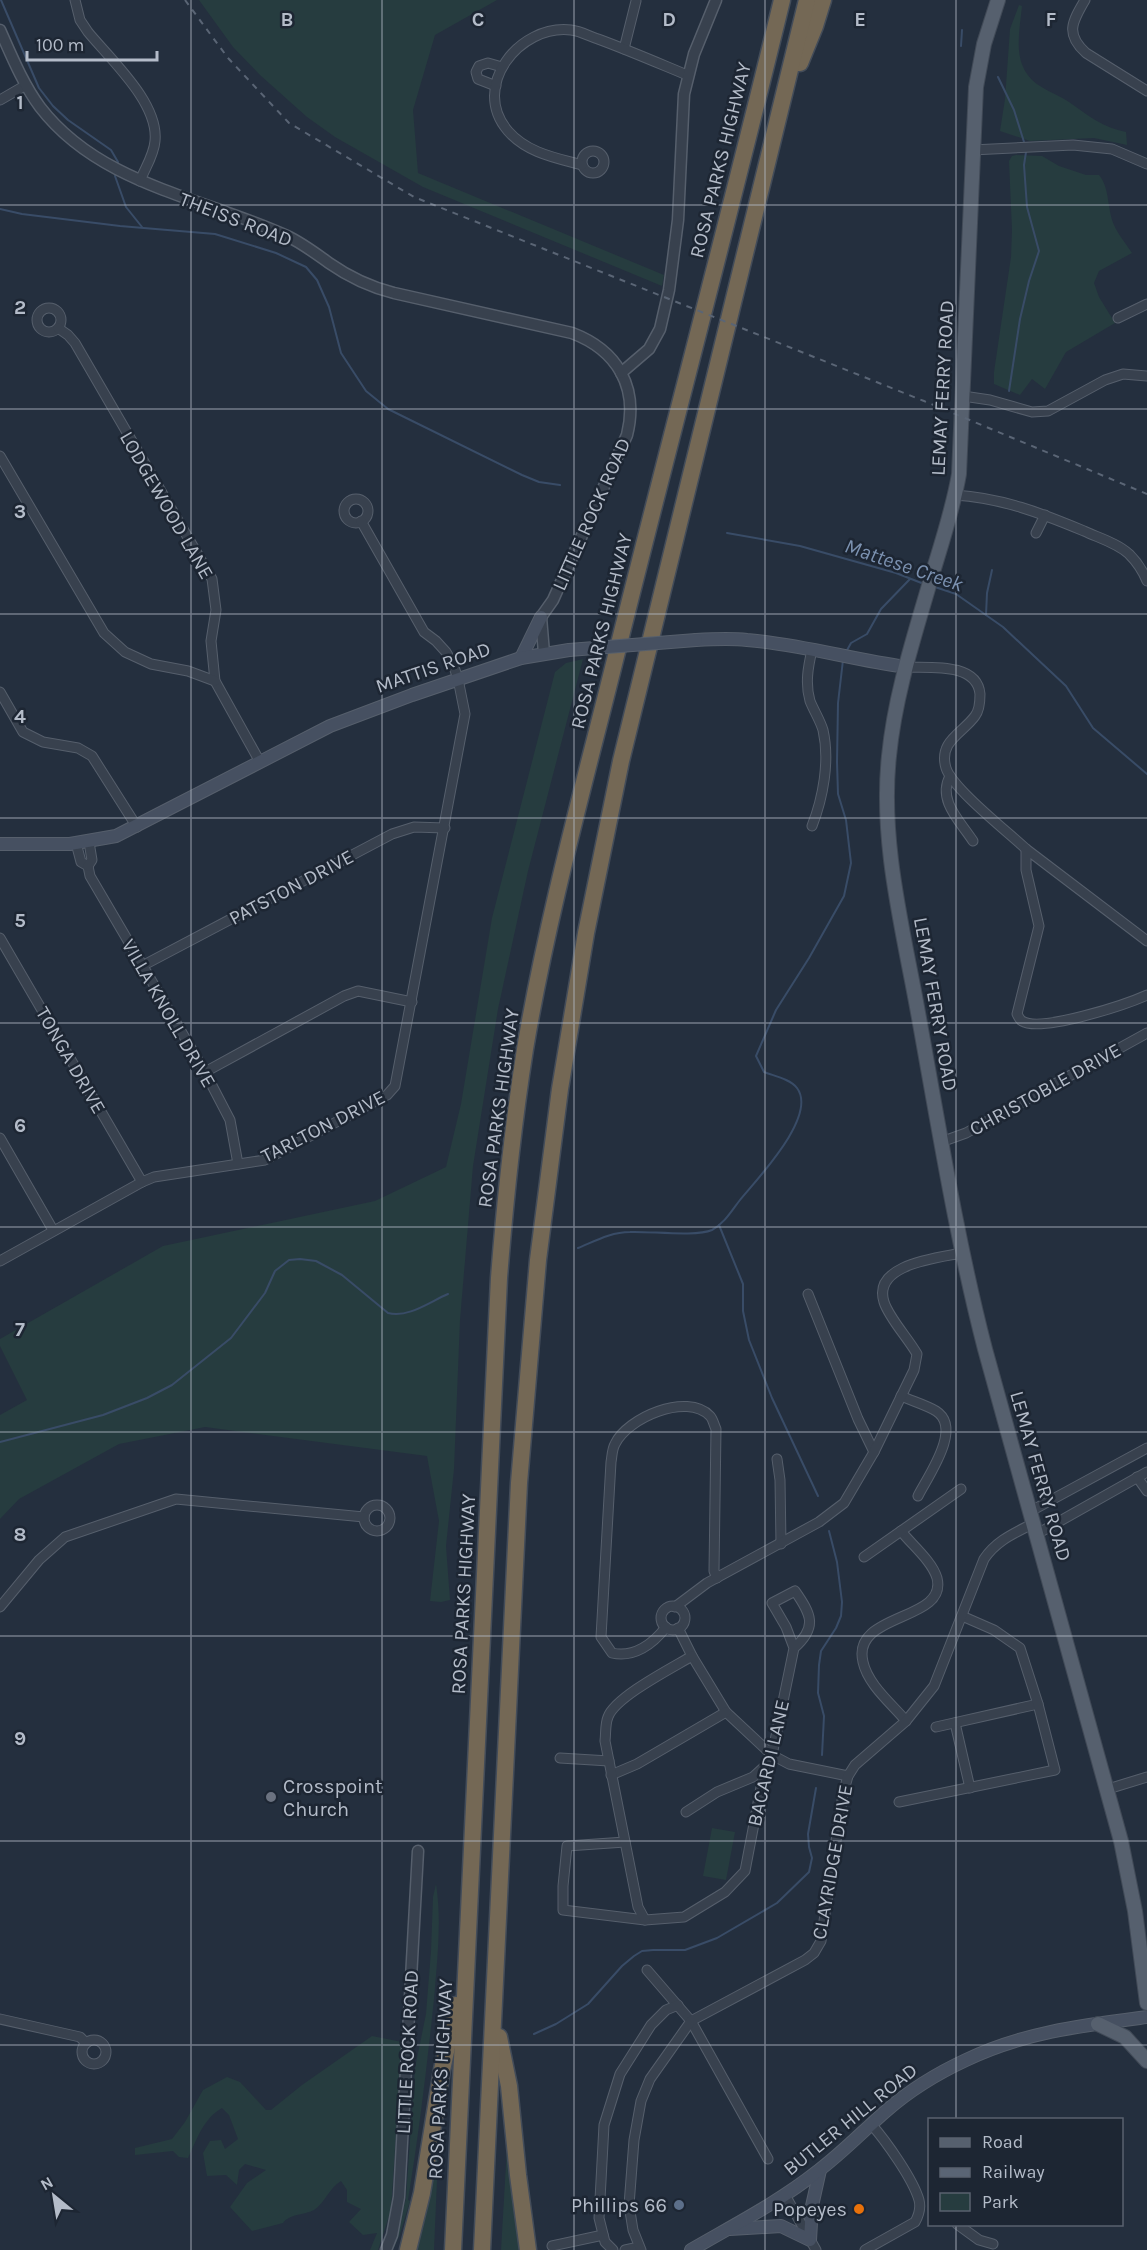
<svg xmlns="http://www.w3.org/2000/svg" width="1147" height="2250" viewBox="0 0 1147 2250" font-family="Karla,sans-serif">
<rect width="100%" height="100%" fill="#242f3e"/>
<!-- green -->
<g fill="#263c3f">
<polygon points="199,0 497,0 435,35 413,110 418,173 664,275 662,286 423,187 335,137 307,117 260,75 233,47"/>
<path d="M1019,5l3,1c-3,30 -11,61 18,80 9,6 20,10 29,16 18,13 35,26 57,30l1,13 -33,-7 -64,3 -30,-10 5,-32 5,-70z"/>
<path d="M1016,155l26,1 17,10 27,9h13c11,13 8,34 15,50 4,9 12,19 18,28l-33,18 -5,12 5,14 16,26 -49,29 -21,37 -13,-10 -12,16 -26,-11v-12l17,-115 1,-27 -3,-69 3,-5z"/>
<polygon points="583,659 528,871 498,1009 473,1166 460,1320 454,1469 446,1546 450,1600 441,1602 430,1601 439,1521 427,1456 205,1427 119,1444 19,1499 0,1519 0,1415 27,1400 0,1346 0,1339 163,1246 375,1201 446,1167 461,1104 492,918 555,672 566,663"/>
<polygon points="712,1828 735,1832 726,1880 703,1876"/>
<path d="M436,1884c6,38 1,77 -2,115 -7,67 -15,134 -26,201l2,1 -10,33 -7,16 13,-52 9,-130 11,-54 5,-63 2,-54z"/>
<path d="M372,2036l30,6 -11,168 -13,40h-8l7,-17 -14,2 -14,-13 12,-13 -14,-7v-12l-6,-9c-12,7 -16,22 -27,29 -10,5 -25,4 -31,13l-31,8 -22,-24 17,-24 19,-13 -21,-6 -6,6 -2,15 -11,-10 -19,1 -4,-23 7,-12 11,-1 4,9 13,-10 -9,-24 -7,-7c-19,11 -25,31 -34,50l-9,-1 -6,-6 -38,4v-7l37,-9 13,-17 18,-32 24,-13 13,5 26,28h5l31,-25z"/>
<polygon points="508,2130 521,2250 501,2250"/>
<polygon points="439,2133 434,2250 414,2250"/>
</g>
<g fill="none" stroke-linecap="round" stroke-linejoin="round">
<!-- stream -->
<g stroke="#394c67" stroke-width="2">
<polyline points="1,0 39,88 53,106 68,120 111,150 118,162 117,166"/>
<polyline points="961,46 962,30"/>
<polyline points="998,77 1014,110 1024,142"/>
<polyline points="116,172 115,176 126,207 142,227"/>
<polyline points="0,209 22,214 120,226 215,234 276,253 306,267 317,280 329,307 341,353 366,391 388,409 522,475 539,482 560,485"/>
<polyline points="1009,391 1020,319 1029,281 1039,251 1027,207 1024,165 1026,152"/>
<polyline points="727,533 800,546 896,573 924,584"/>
<polyline points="935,587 956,594 1003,627 1066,686 1093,728 1147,774"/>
<polyline points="986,615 987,593 992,570"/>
<polyline points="846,652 851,643 867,634 881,609 910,579"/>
<polyline points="719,1225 743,1284 743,1311 749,1340 772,1398 818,1496"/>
<path d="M578,1248c17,-7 33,-16 52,-16 19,-1 66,5 82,-2 12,-6 20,-20 28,-30 17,-21 78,-84 57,-112 -7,-9 -23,-12 -33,-16l-8,-16 20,-46 33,-52 35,-62 7,-33 -5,-43 -8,-26 -1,-32 1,-59 5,-43"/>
<path d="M0,1442l103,-27 44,-17 25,-13 59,-47 34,-45 10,-22 14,-11 11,-1 16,2 26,14 46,38c21,5 41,-11 60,-19"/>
<polyline points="822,1755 824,1716 818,1693 819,1665 821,1651 836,1628 841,1616 842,1602 837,1562 829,1531"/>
<polyline points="534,2034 556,2024 588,2004 622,1966 634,1956 642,1951 653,1950 685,1950 717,1938 777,1903 809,1872 812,1858 809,1847 808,1834 816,1788"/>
</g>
<!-- minor casing -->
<g stroke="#565f6c" stroke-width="11">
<g id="minor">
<path d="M75,0l5,20 8,12c23,28 71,71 67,109 -1,14 -10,27 -15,40"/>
<path d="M1085,0c-13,22 -20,34 1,53l61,38"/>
<polyline points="624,49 636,1"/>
<polyline points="496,86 478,79 476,72 479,66 488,63 502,67"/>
<polyline points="0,100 26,85"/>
<polyline points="972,150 1073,145 1112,149 1147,164"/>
<circle cx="593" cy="162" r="11"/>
<path d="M582,165c-26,-7 -55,-12 -74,-34 -38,-44 11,-107 63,-101 9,1 18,6 27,9 30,11 60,24 89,36"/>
<circle cx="49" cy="320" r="12"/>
<polyline points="1118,318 1147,304"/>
<polyline points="58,328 68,335 75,343 212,579 216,610 211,641 215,681 260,762"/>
<polyline points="963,396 990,400 1032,412 1048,411 1105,380 1123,374 1147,376"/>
<polyline points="0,456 104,633 125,652 151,664 188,671 215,681"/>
<path d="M955,495c47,3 86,18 129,36 15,7 33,12 45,23 8,8 14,17 18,27"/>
<circle cx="356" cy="511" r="12"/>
<polyline points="1036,533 1045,515"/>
<path d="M812,650c-4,17 -7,34 -2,51 4,10 10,19 13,29 7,31 0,68 -11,96"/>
<path d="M906,667c23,1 71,-5 74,27 0,6 -1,17 -5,22 -12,17 -37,25 -29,52 6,20 62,64 80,81"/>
<polyline points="0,692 23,732 43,742 78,748 92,756 137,827"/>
<path d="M950,776c-13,24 10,45 23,65"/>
<polyline points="76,843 81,862 88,866 90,876 205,1072 230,1120 238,1164"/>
<polyline points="88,866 92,860 89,842"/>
<polyline points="0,938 142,1182"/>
<path d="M1147,941l-121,-92v21l13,56 -22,88c2,3 2,5 5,7 19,12 105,-17 125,-26"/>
<polyline points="142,966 392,834 414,827 445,828"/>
<polyline points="205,1072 344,996 358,991 412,1002"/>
<polyline points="0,1138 53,1230"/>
<polyline points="941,1142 966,1133 1147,1033"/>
<polyline points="0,1261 142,1182 154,1177 265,1160 387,1095 395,1086 465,714 458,679 453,664 446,652 436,641 424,632 361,521"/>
<polyline points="808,1294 858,1419 874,1452"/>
<path d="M901,1396c11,5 25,9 35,15 27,17 -8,65 -18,85"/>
<polyline points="777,1459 780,1480 781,1544"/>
<polyline points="1137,1477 1147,1491"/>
<circle cx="377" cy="1518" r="13"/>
<polyline points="1031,1511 1147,1448"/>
<path d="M901,1531c11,14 31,30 36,47 11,44 -86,34 -74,84 5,23 29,42 43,59"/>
<polyline points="1037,1534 1147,1472"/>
<polyline points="864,1557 961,1489"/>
<circle cx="673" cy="1618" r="12"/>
<polyline points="0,1607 39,1560 65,1537 176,1499 364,1517"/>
<path d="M675,1607l32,-24 112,-61 25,-19 30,-51 40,-82 3,-16c-9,-16 -28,-36 -33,-52 -12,-38 54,-44 78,-49"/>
<path d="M666,1627c-13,17 -32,31 -54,26l-11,-16 10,-175c1,-5 1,-13 4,-18 12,-26 72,-52 95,-28 3,3 4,9 6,13l-2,142 3,7"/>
<polyline points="678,1628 692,1656 726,1712 772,1755 789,1764 848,1776"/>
<polyline points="955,1723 970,1788"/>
<polyline points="936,1727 1038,1704"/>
<polyline points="560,1758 609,1761"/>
<polyline points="611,1775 637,1764 726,1712"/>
<polyline points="1108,1789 1147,1777"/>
<polyline points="899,1802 1055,1770 1038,1704 1020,1648 994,1630 962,1616"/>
<polyline points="686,1812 717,1792 753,1777 765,1766"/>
<path d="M625,1842l-58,4 -4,40v24l82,10 39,-3 41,-25 20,-21 20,-105 7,-11 22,-107 -8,-21 -14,-24 23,-12c16,23 23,36 -1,57"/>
<path d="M645,1920l-7,-13 -33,-166c1,-8 0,-17 3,-24 7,-20 64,-49 84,-61"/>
<polyline points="647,1970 691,2021 768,2159"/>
<polyline points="0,2019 80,2037 86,2043"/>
<circle cx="94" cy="2052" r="12"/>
<polyline points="785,2195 816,2250"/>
<polyline points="957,2224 979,2240 993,2244"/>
<polyline points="552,2246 603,2235"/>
<polyline points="613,2250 605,2242 599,2218 604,2125 620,2074 651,2025 666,2010 678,2005"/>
<polyline points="625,2250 639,2247"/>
<path d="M641,2250l-8,-20 -4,-25 5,-65 7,-39 9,-22 41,-58 114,-61 9,-7 7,-12 22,-147 5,-18 7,-11 51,-44 28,-35 50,-127c13,-19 31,-26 50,-36"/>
<path d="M865,2250l50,-28c4,-7 6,-14 4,-22 -6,-21 -33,-59 -48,-76"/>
</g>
</g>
<!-- tertiary casing -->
<g stroke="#565f6c" stroke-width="13">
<g id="tertiary">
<path d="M0,30c12,27 23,54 40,77 60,78 162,90 247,129 15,7 28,17 42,27 20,14 41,24 65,30l178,40c45,17 67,54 55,102l-74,165 -12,17 3,36"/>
<polyline points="621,373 649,349 660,329 669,290 678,220 684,94 694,54 716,0"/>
<polyline points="386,2250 392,2235 399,2197 418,1851"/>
</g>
</g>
<!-- secondary casing -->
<g stroke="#565f6c" stroke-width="14">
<g id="secondary">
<path d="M696,640c17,-1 34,-2 51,0 53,4 106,20 159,27"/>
<polyline points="521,658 541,617"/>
<polyline points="0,844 70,844 116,836 330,726 412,695 521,658 569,650"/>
<polyline points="730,2229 781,2226 810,2240 812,2206 820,2170"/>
<path d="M691,2250c43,-25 88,-48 127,-79 24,-18 45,-40 68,-60 24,-21 52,-38 80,-51 58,-28 119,-35 181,-43"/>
</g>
</g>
<!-- primary casing -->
<g stroke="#414a57" stroke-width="16">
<g id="primary">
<path d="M998,0l-14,44 -8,43 -17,387c-6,35 -17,68 -27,101 -17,59 -37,119 -43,181 -9,84 13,169 28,251 21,115 39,230 68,342l136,492 14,70 12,92"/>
<polyline points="1098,2024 1125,2037 1147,2061"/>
</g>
</g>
<!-- motorway casing -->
<g stroke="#434c59" stroke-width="19">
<g id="motorway">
<polyline points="800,63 815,26 823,0"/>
<polyline points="499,2037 509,2086 518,2175 528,2250"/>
<polyline points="408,2250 422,2193 442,2070 456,2005"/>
<path d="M453,2250l46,-972c6,-77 14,-153 26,-229 22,-130 57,-257 89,-385 55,-221 114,-442 168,-664"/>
<polyline points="482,2250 519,1483 538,1260 560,1089 586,933 621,761 807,0"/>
</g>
</g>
<!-- minor -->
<use href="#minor" stroke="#38414e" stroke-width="9"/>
<!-- tertiary -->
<use href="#tertiary" stroke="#38414e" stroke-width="10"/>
<!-- secondary -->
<use href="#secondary" stroke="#465061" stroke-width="12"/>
<!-- primary -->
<use href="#primary" stroke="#56606e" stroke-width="14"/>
<!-- motorway -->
<use href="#motorway" stroke="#746855" stroke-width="16"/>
<!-- rail -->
<polyline stroke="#5a6575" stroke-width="2" stroke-dasharray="6 6" stroke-linecap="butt" points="185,0 228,58 289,123 414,197 924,401 1147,494"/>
<!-- secondary-bridge casing -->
<g stroke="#565f6c" stroke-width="14" stroke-linecap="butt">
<polyline id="secondary-bridge" points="569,650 696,640"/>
</g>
<!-- secondary-bridge -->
<use href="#secondary-bridge" stroke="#465061" stroke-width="12"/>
</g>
<!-- grid -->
<path fill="none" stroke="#b4bcc9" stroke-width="1.5" stroke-opacity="0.55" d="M191,0v2250M382,0v2250M574,0v2250M765,0v2250M956,0v2120M0,205h1147M0,409h1147M0,614h1147M0,818h1147M0,1023h1147M0,1227h1147M0,1432h1147M0,1636h1147M0,1841h1147M0,2045h1147M956,2224v26"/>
<!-- markers -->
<circle fill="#6b7280" stroke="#1d2633" stroke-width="2" cx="271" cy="1797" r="6"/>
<circle fill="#5c6f8a" stroke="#1d2633" stroke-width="2" cx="679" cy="2205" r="6"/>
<circle fill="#e8710a" stroke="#1d2633" stroke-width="2" cx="859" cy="2209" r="6"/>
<g text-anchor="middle" stroke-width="5" stroke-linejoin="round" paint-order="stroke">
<!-- street labels -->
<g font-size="20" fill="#b4bcc9" stroke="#1d2633">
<text transform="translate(720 160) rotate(-76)" y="7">ROSA PARKS HIGHWAY</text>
<text transform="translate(236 219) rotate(21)" y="7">THEISS ROAD</text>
<text transform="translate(942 388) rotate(-87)" y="7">LEMAY FERRY ROAD</text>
<text transform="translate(167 505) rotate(60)" y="7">LODGEWOOD LANE</text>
<text transform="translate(591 514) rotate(-66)" y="7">LITTLE ROCK ROAD</text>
<text transform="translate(601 631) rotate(-76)" y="7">ROSA PARKS HIGHWAY</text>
<text transform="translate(433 667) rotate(-19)" y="7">MATTIS ROAD</text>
<text transform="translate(291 887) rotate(-28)" y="7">PATSTON DRIVE</text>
<text transform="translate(936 1004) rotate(80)" y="7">LEMAY FERRY ROAD</text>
<text transform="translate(169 1013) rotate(60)" y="7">VILLA KNOLL DRIVE</text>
<text transform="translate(71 1060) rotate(60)" y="7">TONGA DRIVE</text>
<text transform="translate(1045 1089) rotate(-29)" y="7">CHRISTOBLE DRIVE</text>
<text transform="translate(498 1108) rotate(-82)" y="7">ROSA PARKS HIGHWAY</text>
<text transform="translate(323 1126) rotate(-27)" y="7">TARLTON DRIVE</text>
<text transform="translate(1041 1476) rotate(74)" y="7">LEMAY FERRY ROAD</text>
<text transform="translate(463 1594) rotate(-87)" y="7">ROSA PARKS HIGHWAY</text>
<text transform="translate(768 1763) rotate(-77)" y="7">BACARDI LANE</text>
<text transform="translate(832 1862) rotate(-80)" y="7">CLAYRIDGE DRIVE</text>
<text transform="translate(407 2052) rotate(-87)" y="7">LITTLE ROCK ROAD</text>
<text transform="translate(440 2079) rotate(-87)" y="7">ROSA PARKS HIGHWAY</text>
<text transform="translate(850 2119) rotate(-39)" y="7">BUTLER HILL ROAD</text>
</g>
<!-- poi labels -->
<g font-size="20" fill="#b4bcc9" stroke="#1d2633" text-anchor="end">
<text x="283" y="1793" text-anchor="start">Crosspoint<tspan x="283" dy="23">Church</tspan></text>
<text x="667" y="2212">Phillips 66</text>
<text x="847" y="2216">Popeyes</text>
</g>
<!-- water labels -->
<g font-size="21" font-style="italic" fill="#7c92b1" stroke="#1d2633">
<text transform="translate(904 565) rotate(19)" y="7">Mattese Creek</text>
</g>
</g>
<g font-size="20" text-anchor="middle" font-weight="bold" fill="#b4bcc9" stroke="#1d2633" stroke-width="5" stroke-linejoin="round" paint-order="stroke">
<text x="287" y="26">B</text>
<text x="478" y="26">C</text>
<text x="669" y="26">D</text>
<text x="860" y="26">E</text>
<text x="1051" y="26">F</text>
<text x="20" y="109">1</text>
<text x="20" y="314">2</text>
<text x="20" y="518">3</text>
<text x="20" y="723">4</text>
<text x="20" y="927">5</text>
<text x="20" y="1132">6</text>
<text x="20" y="1336">7</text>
<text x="20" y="1541">8</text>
<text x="20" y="1745">9</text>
</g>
<!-- legend -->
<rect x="928" y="2118" width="195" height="108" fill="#1d2633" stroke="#59626f" stroke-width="1.5"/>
<rect x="940" y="2138" width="30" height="9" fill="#56606e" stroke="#59626f" stroke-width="1.5"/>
<text x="982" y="2148" font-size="18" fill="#b4bcc9">Road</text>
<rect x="940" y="2168" width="30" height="9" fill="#5a6575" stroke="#59626f" stroke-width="1.5"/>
<text x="982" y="2178" font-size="18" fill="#b4bcc9">Railway</text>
<rect x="940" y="2193" width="30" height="18" fill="#263c3f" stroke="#59626f" stroke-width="1.5"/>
<text x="982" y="2208" font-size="18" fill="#b4bcc9">Park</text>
<!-- north arrow -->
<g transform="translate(54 2196) rotate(330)" stroke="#1d2633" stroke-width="4.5" paint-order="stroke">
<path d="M0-4.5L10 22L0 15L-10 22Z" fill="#b4bcc9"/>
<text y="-9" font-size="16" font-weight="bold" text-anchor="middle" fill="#b4bcc9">N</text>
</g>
<!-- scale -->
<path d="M27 51v9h130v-9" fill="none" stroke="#b4bcc9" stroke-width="3"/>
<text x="36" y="51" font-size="18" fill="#b4bcc9" stroke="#1d2633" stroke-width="4.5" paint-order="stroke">100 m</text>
</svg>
